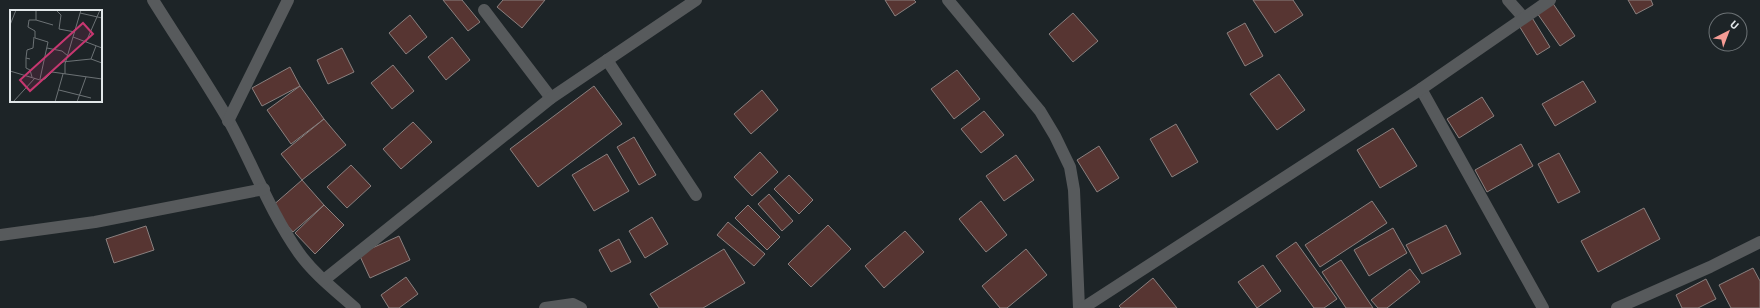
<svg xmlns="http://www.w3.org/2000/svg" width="1760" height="308" viewBox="0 0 1760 308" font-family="'Titillium Web',sans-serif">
<rect width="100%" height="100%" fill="#1d2427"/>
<!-- building -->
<g fill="#573532" stroke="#8a807f">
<polygon points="443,0 462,0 480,22 468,31"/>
<polygon points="503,0 545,0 522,28 497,7"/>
<polygon points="885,0 914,0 916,2 895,16"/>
<polygon points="1253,0 1293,0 1303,15 1275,33"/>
<polygon points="1628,0 1651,0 1653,5 1636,14"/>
<polygon points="1552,2 1575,36 1560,46 1537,13"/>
<polygon points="1073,13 1098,41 1073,62 1049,34"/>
<polygon points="410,15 427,37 406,54 389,33"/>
<polygon points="1531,16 1550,47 1537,55 1518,24"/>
<polygon points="1245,23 1263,56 1245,66 1227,33"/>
<polygon points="452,37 470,60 446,80 428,57"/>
<polygon points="342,48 354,72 328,84 317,60"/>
<polygon points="393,65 414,91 392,109 371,83"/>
<polygon points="290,67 300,86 262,106 252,88"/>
<polygon points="957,70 980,99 954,119 931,89"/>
<polygon points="1279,74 1305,110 1277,130 1250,94"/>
<polygon points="1583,81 1596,102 1555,126 1542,104"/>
<polygon points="300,86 324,119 291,144 267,110"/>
<polygon points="594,86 622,124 538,187 510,149"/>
<polygon points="762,90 778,110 751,134 734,114"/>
<polygon points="1482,97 1494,116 1459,138 1447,119"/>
<polygon points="984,111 1004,135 981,153 961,129"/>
<polygon points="324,119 346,145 302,180 281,154"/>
<polygon points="413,122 432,142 401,169 383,149"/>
<polygon points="1176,124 1198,162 1172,177 1150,139"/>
<polygon points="1393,128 1417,166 1380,188 1357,150"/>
<polygon points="634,137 656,175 639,185 617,147"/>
<polygon points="1521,144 1533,166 1487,192 1475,170"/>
<polygon points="1099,146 1119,178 1097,192 1077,160"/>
<polygon points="760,152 778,172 752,196 734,177"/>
<polygon points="1559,153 1580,192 1558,203 1538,164"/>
<polygon points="607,154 629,191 594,211 572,175"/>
<polygon points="1016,155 1034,180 1004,201 986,176"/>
<polygon points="351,165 371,186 347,208 327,187"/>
<polygon points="789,175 813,200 799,214 774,189"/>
<polygon points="302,180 324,205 293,232 271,207"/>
<polygon points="769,194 793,221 782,231 758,204"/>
<polygon points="981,201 1007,235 986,252 959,219"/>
<polygon points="1372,201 1387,223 1320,267 1305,245"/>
<polygon points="324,205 344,225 315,254 295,233"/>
<polygon points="748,205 780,237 767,250 735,218"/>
<polygon points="1644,208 1660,239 1598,272 1581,241"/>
<polygon points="652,217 668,244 645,258 629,231"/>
<polygon points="728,222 765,254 754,266 717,235"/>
<polygon points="828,225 851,249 811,287 788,264"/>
<polygon points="1446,225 1461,254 1422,274 1406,245"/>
<polygon points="146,226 154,250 114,263 106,239"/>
<polygon points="1393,228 1407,253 1369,276 1354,250"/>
<polygon points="905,231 924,252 884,288 865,266"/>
<polygon points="399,236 410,260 370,278 359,254"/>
<polygon points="619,239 631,262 611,272 599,250"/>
<polygon points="1296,242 1337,299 1324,308 1314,308 1276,256"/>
<polygon points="724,249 745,283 703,308 659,308 650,294"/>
<polygon points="1026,249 1047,275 1007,308 1000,308 982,286"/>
<polygon points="1341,260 1373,308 1346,308 1322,272"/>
<polygon points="1263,265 1281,291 1257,308 1238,282"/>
<polygon points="1753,268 1760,281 1760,308 1731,308 1719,285"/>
<polygon points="1410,269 1420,282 1387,308 1378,308 1371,300"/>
<polygon points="406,277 418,294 399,308 389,308 381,295"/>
<polygon points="1153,278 1177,308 1121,308 1119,306"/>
<polygon points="1706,279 1716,299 1698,308 1682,308 1676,295"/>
</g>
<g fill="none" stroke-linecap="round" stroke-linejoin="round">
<!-- minor -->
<g stroke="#575a5c" stroke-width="12">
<path d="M153,0c25,40 52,80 76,121 24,44 41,91 70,132 15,21 37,38 56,55"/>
<polyline points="948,0 1040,111 1055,136 1070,167 1074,190 1079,308"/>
<polyline points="1508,0 1523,17"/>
<polyline points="484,10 551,98"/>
<polyline points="607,60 696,195"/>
<polyline points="1421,89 1543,308"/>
<polyline points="228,121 288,0"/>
<polyline points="0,235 95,222 264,189"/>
<polyline points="324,280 551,98 696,0"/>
<polyline points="545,308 573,304 581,308"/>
<polyline points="1083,308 1421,89 1550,0"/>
<polyline points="1617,308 1710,267 1760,242"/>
</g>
</g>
<!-- overview -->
<g transform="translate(10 10)">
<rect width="92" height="92" fill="#1d2427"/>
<path fill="none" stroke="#6c7275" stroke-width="1" d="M26,0v10h-7l-1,7 7,4v7l13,4 -8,37M46,0l5,5 -2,14 16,3M70,3l22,5M26,10l17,5M0,15l6,-15M63,27l29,11M76,32l14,-32M86,36l-5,13 11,4M37,38l15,3 6,5M16,48l1,-8 6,-2 1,-11M20,49l-4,-1v10l4,2 2,7M52,52l29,-3M0,61l30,9 5,-1 7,-7 50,7M55,64v-10l16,-54M49,80l32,8M3,92l22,-24M45,92l8,-28M67,92l9,-25"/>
<path fill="#c73770" fill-opacity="0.15" stroke="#c73770" stroke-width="2" d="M73,13l10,11 -63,57 -10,-11z"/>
<rect width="92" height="92" fill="none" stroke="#e2e7e9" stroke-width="2"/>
</g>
<!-- north arrow -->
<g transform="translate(1728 32) rotate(42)"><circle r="19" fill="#1d2427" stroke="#6c7275"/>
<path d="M0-3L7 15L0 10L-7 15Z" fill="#f59c95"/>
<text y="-6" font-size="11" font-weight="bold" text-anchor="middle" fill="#e2e7e9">U</text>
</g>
</svg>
